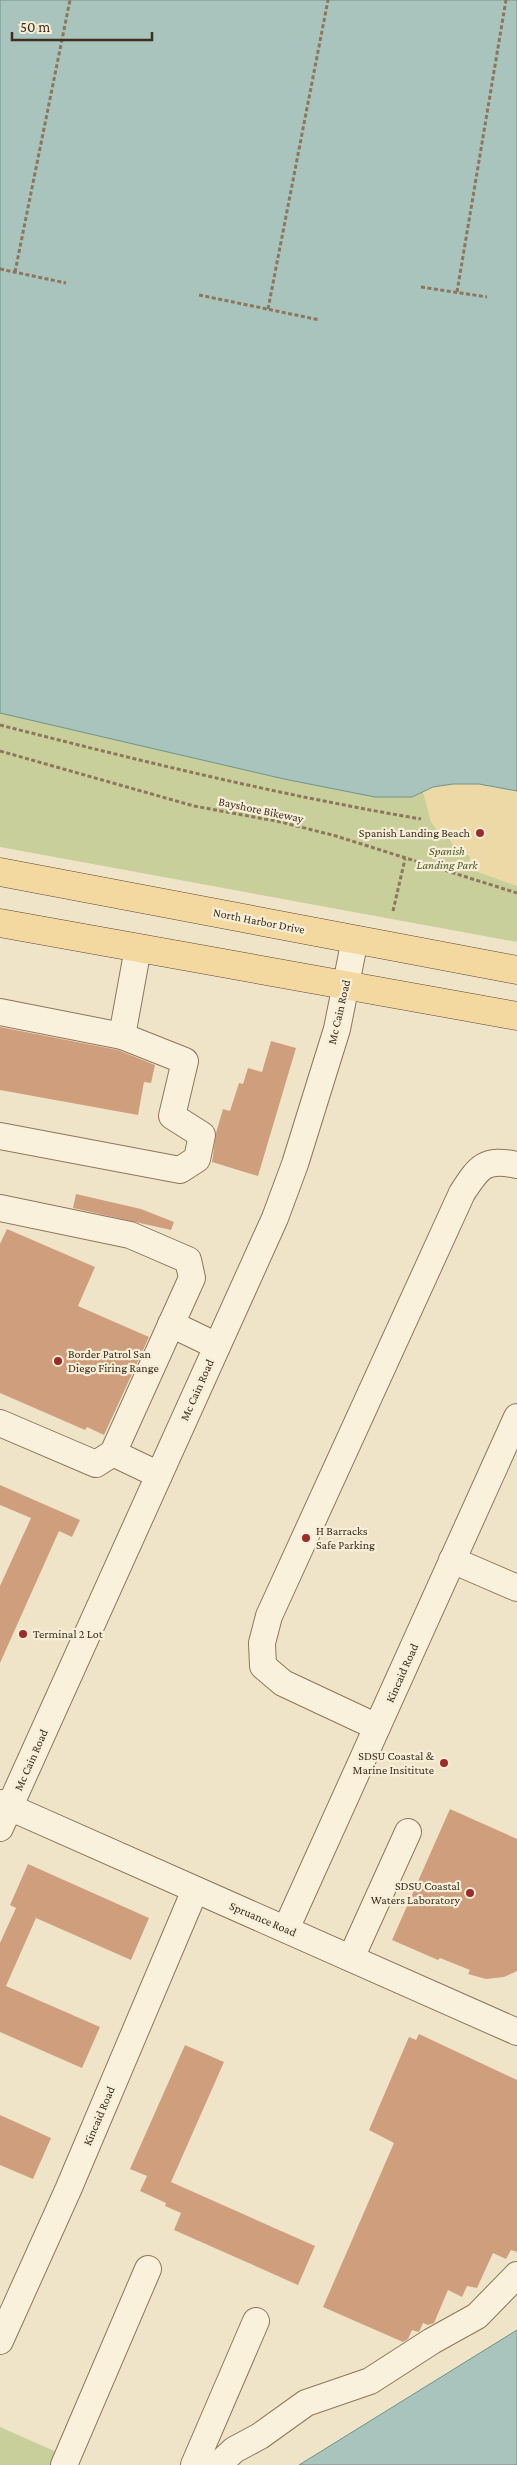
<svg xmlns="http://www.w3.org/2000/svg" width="517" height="2465" viewBox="0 0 517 2465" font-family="'Crimson Pro',serif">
<rect width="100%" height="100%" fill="#f0e4c8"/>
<!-- green -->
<g fill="#c9cf9b">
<polygon points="0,713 284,779 375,797 412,797 433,787 517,791 517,942 0,847"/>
<polygon points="0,2427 61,2454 56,2465 0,2465"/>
</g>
<!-- sand -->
<polygon fill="#ecd9a5" points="453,784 479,784 517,791 517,886 469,869 470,856 456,851 448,836 436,829 431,822 423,792 433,787"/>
<!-- water -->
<g fill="#a9c4bc" stroke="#6f938a">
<polygon points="0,0 517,0 517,791 479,784 453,784 433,787 412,797 375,797 284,779 0,713"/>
<polygon points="517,2330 517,2465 299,2465"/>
</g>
<!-- building -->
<g fill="#cf9f7d">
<polygon points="0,1027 118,1050 155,1065 151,1083 144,1082 138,1115 0,1090"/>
<polygon points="271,1041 296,1048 258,1176 212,1162 216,1133 223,1109 230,1111 239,1083 243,1084 248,1068 262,1072"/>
<polygon points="76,1194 141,1209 174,1222 171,1230 73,1208"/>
<polygon points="7,1229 95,1267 78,1306 149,1337 104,1435 87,1427 85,1430 0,1393 0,1244"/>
<polygon points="0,1485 80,1520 72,1537 59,1531 0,1663 0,1586 31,1518 0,1505"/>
<polygon points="450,1809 517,1839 517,1971 504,1977 486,1979 468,1974 470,1970 440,1958 438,1960 392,1940"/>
<polygon points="28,1864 149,1918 131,1960 36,1918 6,1986 100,2027 82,2068 0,2032 0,1943 16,1908 10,1905"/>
<polygon points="419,2034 517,2080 517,2252 511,2250 506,2259 493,2253 477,2288 467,2286 462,2297 448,2290 434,2323 428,2325 423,2323 419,2332 412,2330 408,2339 403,2342 323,2307 394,2143 369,2130 409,2037 416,2040"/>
<polygon points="185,2045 224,2062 171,2182 315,2246 298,2285 174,2230 181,2213 165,2206 166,2203 140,2191 147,2176 130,2169"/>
<polygon points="0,2115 51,2138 33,2179 0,2165"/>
</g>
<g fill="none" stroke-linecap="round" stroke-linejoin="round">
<!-- minor casing -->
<g stroke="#8d765c" stroke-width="28">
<g id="minor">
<polyline points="0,1012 122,1036"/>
<polyline points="0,1136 180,1170 197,1159 202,1135 172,1116 185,1061 122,1036 138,948"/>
<polyline points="0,1208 130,1235 188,1260 192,1278 113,1453 96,1464 0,1423"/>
<polyline points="171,1324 217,1346"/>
<polyline points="113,1453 159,1475"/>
<polyline points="452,1560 517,1588"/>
<path d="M377,1727l-94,-44 -20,-17 -1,-23 7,-27 193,-423c17,-26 22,-35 55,-28"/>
<polyline points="0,1803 517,2032"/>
<polyline points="0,1828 275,1218 295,1164 337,1029 355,939"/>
<polyline points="286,1929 517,1417"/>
<polyline points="351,1958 408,1832"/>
<polyline points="0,2341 68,2190 195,1890"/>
<polyline points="64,2465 148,2269"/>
<polyline points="194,2465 256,2321"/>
<polyline points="218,2465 234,2450 260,2436 306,2403 370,2381 432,2341 477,2316 517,2275"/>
</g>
</g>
<!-- major casing -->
<g stroke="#5b4430" stroke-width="29">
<g id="major">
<polyline points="0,872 517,970"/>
<polyline points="0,923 517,1016"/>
</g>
</g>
<!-- path -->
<g stroke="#8d765c" stroke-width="3" stroke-dasharray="4 2.5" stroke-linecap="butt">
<polyline points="0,269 66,283"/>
<polyline points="15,272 70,0"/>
<polyline points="421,287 487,297"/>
<polyline points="457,292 506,0"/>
<polyline points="199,295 320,320"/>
<polyline points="268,309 328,0"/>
<path d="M0,725c140,36 279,70 421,94"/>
<polyline points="0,751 194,806 281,822 336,836 517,893"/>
<polyline points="393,911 405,859"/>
</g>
<!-- minor -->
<use href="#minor" stroke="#faf1dc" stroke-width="26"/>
<!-- major -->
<use href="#major" stroke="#f3d9a0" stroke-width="28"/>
</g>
<!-- markers -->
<g fill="#9e2a2b" stroke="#f7eed8" stroke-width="2">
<circle cx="480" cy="833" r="5"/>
<circle cx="58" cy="1361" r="5"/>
<circle cx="306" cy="1538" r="5"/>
<circle cx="23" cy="1634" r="5"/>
<circle cx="444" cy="1763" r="5"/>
<circle cx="470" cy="1893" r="5"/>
</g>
<g text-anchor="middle" stroke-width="4.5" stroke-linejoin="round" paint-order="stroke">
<!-- street labels -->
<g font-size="12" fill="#3d2e20" stroke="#f7eed8">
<text transform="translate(261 810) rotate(12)" y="4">Bayshore Bikeway</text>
<text transform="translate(259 921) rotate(11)" y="4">North Harbor Drive</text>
<text transform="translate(339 1012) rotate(-77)" y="4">Mc Cain Road</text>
<text transform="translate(197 1390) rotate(-66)" y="4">Mc Cain Road</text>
<text transform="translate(402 1673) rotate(-66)" y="4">Kincaid Road</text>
<text transform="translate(31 1760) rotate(-66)" y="4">Mc Cain Road</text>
<text transform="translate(263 1919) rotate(23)" y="4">Spruance Road</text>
<text transform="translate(99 2116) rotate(-67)" y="4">Kincaid Road</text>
</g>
<!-- poi labels -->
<g font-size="12" fill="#3d2e20" stroke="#f7eed8" text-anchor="end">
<text x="470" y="837">Spanish Landing Beach</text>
<text x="68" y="1358" text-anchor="start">Border Patrol San<tspan x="68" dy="14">Diego Firing Range</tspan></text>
<text x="316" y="1535" text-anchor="start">H Barracks<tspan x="316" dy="14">Safe Parking</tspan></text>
<text x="33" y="1638" text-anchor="start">Terminal 2 Lot</text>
<text x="434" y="1760">SDSU Coastal &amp;<tspan x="434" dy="14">Marine Insititute</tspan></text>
<text x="460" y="1890">SDSU Coastal<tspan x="460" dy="14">Waters Laboratory</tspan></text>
</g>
<!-- park labels -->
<g font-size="12" font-style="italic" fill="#4d5a26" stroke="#f7eed8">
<text x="447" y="855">Spanish<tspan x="447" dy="14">Landing Park</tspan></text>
</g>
</g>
<!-- scale -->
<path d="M12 32v8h140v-8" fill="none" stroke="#3d2e20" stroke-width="2.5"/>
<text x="20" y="32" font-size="15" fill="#3d2e20" stroke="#f7eed8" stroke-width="4" paint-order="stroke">50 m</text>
</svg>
